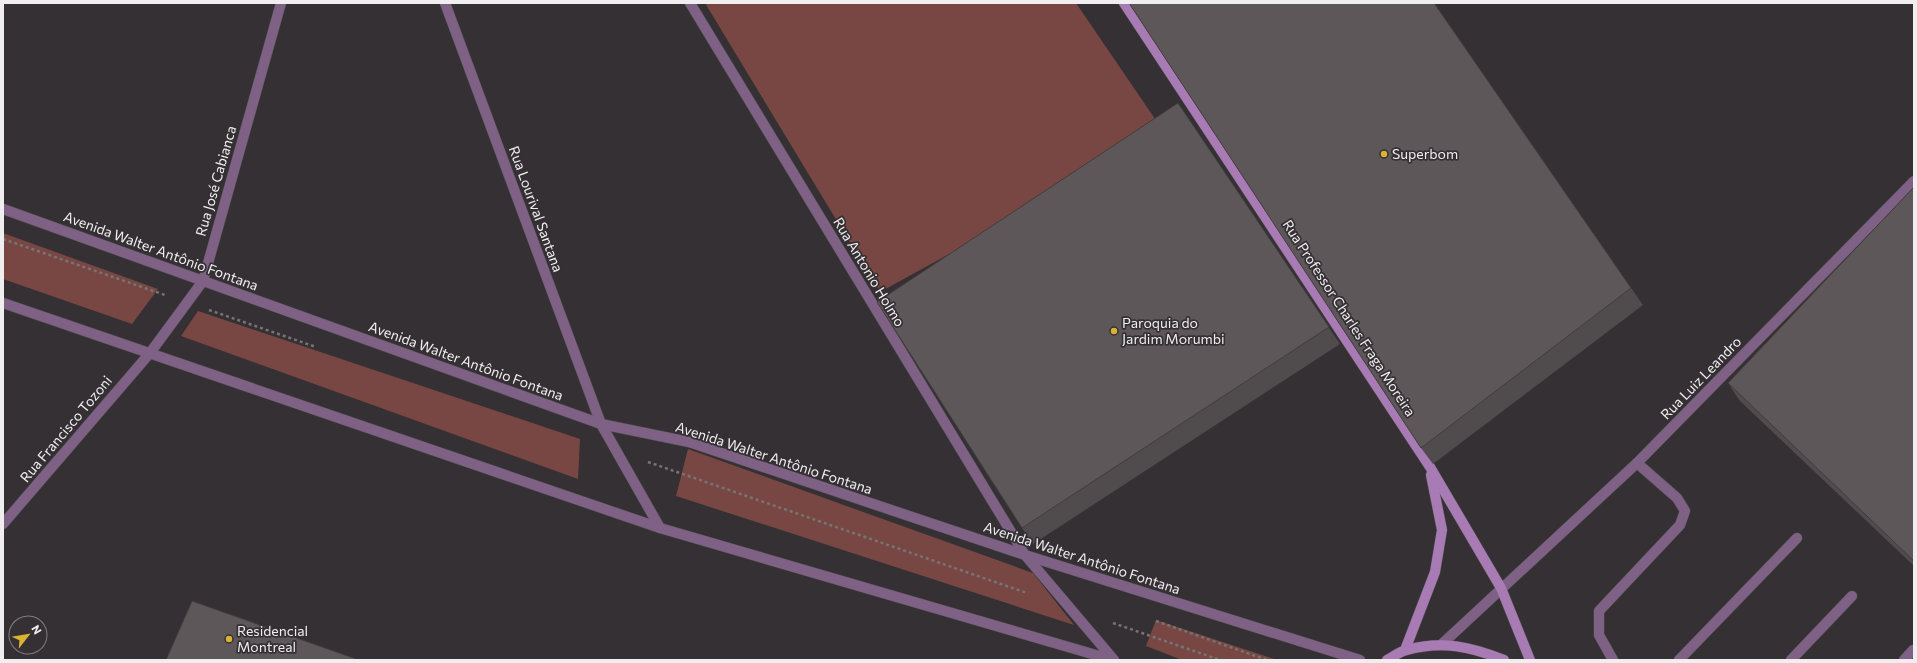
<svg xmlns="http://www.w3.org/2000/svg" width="1917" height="663" viewBox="0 0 1917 663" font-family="Commissioner,sans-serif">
<rect width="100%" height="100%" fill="#343033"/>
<!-- green -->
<g fill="#784743">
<polygon points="705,3 1076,3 1166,135 880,292"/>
<polygon points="3,233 158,289 132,324 3,279"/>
<polygon points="198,311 580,439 578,479 181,336"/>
<polygon points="688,449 1033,573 1074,625 676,496"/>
<polygon points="1156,620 1277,660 1182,660 1146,646"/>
</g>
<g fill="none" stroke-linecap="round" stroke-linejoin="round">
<!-- service casing -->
<g stroke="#524e51" stroke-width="11">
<g id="service">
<polyline points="1613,660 1599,635 1599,611 1680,525 1685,511 1677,498 1637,463"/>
<polyline points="1679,660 1797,538"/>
<polyline points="1791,660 1852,596"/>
<polyline points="1904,660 1913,650"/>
</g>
</g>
<!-- minor casing -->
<g stroke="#524e51" stroke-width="11">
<g id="minor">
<polyline points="445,3 601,424 660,528"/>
<polyline points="690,3 1025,555 1114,660"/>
<polyline points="3,524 150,353 203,281 281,3"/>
<polyline points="1442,644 1637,463 1914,181"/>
</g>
</g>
<!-- tertiary casing -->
<g stroke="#524e51" stroke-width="11">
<g id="tertiary">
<polyline points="3,209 601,424 689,442 1025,555 1360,660"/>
<polyline points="3,303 660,528 1113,660"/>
</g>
</g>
<!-- secondary casing -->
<g stroke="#524e51" stroke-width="11">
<g id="secondary">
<polyline points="1124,3 1430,467 1501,588 1530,660"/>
<polyline points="1405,650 1435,572 1442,530 1431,475"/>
<path d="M1387,660c6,-3 13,-9 20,-10 35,-10 65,-3 97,10"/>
</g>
</g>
<!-- path -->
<g stroke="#777476" stroke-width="2.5" stroke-dasharray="3 3" stroke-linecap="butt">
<polyline points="3,239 165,295"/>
<polyline points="209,310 316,347"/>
<polyline points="648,462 1027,593"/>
<polyline points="1156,621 1267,660"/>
<polyline points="1113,623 1220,660"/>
</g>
<!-- service -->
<use href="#service" stroke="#7e6185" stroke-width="10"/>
<!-- minor -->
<use href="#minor" stroke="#7e6185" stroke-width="10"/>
<!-- tertiary -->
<use href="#tertiary" stroke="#7e6185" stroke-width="10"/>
<!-- secondary -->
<use href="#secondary" stroke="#a87bb4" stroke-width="10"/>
</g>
<!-- wall -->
<g fill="#504b4d">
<polygon points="1434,3 1643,305 1433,464 1421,448"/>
<polygon points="1189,120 1340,344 1033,544 1022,528"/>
<polygon points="1914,187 1914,566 1739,400 1728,383"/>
</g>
<!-- shaded-wall -->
<polygon fill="#413d3e" points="1178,103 1189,120 1340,344 1329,327"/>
<!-- building -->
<g fill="#5d5759" stroke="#413d3e">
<polygon points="1129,3 1434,3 1631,288 1421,448"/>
<polygon points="1178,103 1329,327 1022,528 877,302"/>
<polygon points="1914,187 1914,561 1728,383"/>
<polygon points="192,601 359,660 166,660"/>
</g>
<!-- markers -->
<g fill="#dab333" stroke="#343033" stroke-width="1.5">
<circle cx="1384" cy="154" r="4"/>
<circle cx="1114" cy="331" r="4"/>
<circle cx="229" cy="639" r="4"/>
</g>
<g text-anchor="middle" stroke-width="3.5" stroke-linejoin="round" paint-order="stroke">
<!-- poi labels -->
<g font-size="14" fill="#f1eef0" stroke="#343033" text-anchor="start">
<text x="1392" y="159">Superbom</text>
<text x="1122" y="328">Paroquia do<tspan x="1122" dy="16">Jardim Morumbi</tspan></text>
<text x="237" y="636">Residencial<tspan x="237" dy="16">Montreal</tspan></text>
</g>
<!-- street labels -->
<g font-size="14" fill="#f1eef0" stroke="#343033">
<text transform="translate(216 181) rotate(-74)" y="5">Rua José Cabianca</text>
<text transform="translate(536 209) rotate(70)" y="5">Rua Lourival Santana</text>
<text transform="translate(161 251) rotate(20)" y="5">Avenida Walter Antônio Fontana</text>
<text transform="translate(869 272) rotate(59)" y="5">Rua Antonio Holmo</text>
<text transform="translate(1349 318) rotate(57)" y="5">Rua Professor Charles Fraga Moreira</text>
<text transform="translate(466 361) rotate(20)" y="5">Avenida Walter Antônio Fontana</text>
<text transform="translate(1701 378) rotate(-46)" y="5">Rua Luiz Leandro</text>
<text transform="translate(66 429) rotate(-50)" y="5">Rua Francisco Tozoni</text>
<text transform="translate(774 458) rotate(18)" y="5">Avenida Walter Antônio Fontana</text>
<text transform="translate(1082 558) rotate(18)" y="5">Avenida Walter Antônio Fontana</text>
</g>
</g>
<!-- border -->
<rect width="1917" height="663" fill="none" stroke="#f1eef0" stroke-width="8"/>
<!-- north arrow -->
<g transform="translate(28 635) rotate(59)"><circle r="19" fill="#343033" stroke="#807c7f"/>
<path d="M0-3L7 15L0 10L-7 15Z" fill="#dab333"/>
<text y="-6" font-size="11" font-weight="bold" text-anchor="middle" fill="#f1eef0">N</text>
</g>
</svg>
